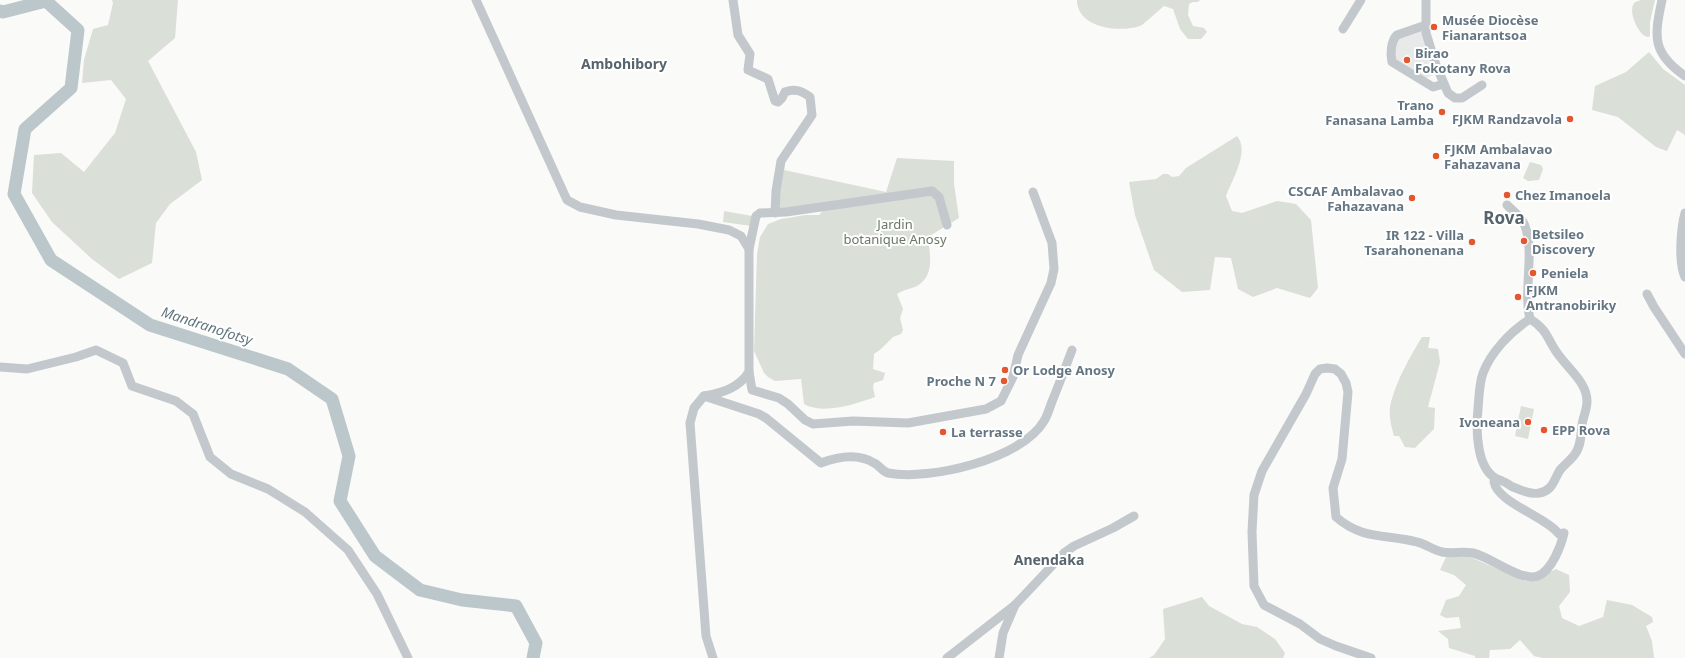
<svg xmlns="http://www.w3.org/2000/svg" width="1685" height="658" viewBox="0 0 1685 658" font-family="'Noto Sans',sans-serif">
<rect width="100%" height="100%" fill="#fafaf8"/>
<!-- built -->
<polygon fill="#e8e9e9" points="1424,31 1437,74 1423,79 1395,60 1392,49 1399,38"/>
<!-- green -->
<g fill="#dadfd7">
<polygon points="112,0 178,0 175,38 148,61 196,152 202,180 170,204 156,223 152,263 119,279 92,259 52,222 32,193 34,155 61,153 84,172 115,133 126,99 111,80 82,83 84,60 93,29 108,25 113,3"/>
<path d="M1077,0h123l-2,2h-5l-4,2 -1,11 5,11 11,2 3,4 -6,7h-13l-8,-10 -7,-20 -9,-3c-5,4 -21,19 -24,20 -21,7 -63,2 -63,-26z"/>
<path d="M1641,0h14l-5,22v14l-2,1c-9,-1 -19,-23 -15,-32 1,-3 5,-4 8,-5z"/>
<polygon points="1649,52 1663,69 1685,85 1685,135 1677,130 1667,151 1656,147 1618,117 1592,110 1595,86 1626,72"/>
<path d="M1237,136c13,15 -5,44 -11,60l6,15 10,2 35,-12 19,3 15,16 7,68 -8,10 -33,-10 -24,9 -15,-8 -7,-31 -16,-1 -5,33 -28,2 -28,-22 -19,-55 -6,-33 27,-3 7,-5h5l4,3 7,-1 7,-8z"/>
<path d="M897,158l57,3v23l5,34 -31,19c2,18 7,38 -11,49 -6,3 -12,3 -20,8l6,15 -3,9 3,12 -2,4 -8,3 -12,12 -7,5 -1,15 12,4 -2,7 -9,3 -1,4 2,10c-19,7 -52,18 -71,7l-3,-25 -26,2 -7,-4 -4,-4 -10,-22 3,-97 3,-17 8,-13 13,-5 25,-4h13l8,-9 -51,4 8,-40 102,22z"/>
<polygon points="1530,162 1541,165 1543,169 1539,180 1528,181 1523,178"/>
<polygon points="724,211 752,216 751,226 723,222"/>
<path d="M1422,337h8l-2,11 10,1 2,13 -12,45 7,1 -1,21 -19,19 -10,-1 -6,-11h-5c-3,-11 -6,-22 -3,-34 6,-23 19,-45 31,-65z"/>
<polygon points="1521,406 1534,409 1528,439 1515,436"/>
<polygon points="1447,555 1468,556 1525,581 1536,579 1556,569 1569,575 1570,592 1559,606 1562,618 1579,626 1603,617 1607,600 1632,605 1652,617 1653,622 1646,626 1652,641 1654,658 1543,658 1534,656 1520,640 1510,649 1490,650 1489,658 1475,658 1475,656 1449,648 1448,639 1438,631 1461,628 1459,617 1446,618 1440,615 1446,600 1459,596 1466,585 1454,575 1440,570"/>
<polygon points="1202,597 1209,606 1242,624 1257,627 1275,639 1285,653 1283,658 1149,658 1154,655 1165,639 1163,609"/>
</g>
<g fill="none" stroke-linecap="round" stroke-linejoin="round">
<!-- river -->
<polyline stroke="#bbc7cb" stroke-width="13" points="0,11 3,12 46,1 78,30 71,88 25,129 14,194 51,260 150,325 288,369 332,399 349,456 340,501 375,556 420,590 462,600 516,606 536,643 533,658"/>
<!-- minor -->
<g stroke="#c3c8cc" stroke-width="9">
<polyline points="476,0 567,200 580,207 616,215 698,224 729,230 741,236 749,249"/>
<path d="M733,0l5,35 12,19 -2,16 20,9 7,22 3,1 4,-4 3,-6c10,-4 17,-1 25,5l2,18 -31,46 -5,30 -1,22"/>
<polyline points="1426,0 1426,33 1436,65 1448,93 1455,98 1462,98 1482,85"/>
<path d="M1662,0c-8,37 -10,53 23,76"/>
<path d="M1426,25l-29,10c-6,6 -7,18 -5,27l41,25 11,-3"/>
<polyline points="1343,29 1361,0"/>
<path d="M1507,205c6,6 15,12 18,21 10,27 -2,64 5,93"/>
<path d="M1685,213c-4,15 -7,49 0,64"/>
<polyline points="947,225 939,197 932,191 786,212 760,213 756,216 749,249 749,372 752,390 779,398 788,404 805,420 813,424 853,421 908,423 986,409 1001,401 1013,377 1018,355 1051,283 1054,269 1052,243 1033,192"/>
<polyline points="1647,294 1654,307 1685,354"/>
<path d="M1530,319c20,12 17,23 31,39 10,13 26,26 26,43 0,9 -4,16 -5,24 -1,10 -1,21 -7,29 -4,6 -10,10 -15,16 -6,9 -7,21 -21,23 -8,2 -19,-3 -26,-6 -4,-2 -7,-5 -11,-6 -2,-1 -3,-1 -5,-2 -21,-10 -21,-50 -19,-70 1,-11 1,-25 5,-36 8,-21 28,-42 47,-54z"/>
<polyline points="0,367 27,369 76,357 96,350 123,363 132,386 176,401 193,414 210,457 231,474 268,489 305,512 348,550 377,594 408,658"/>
<path d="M704,396l55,18 7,4 55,45c16,-6 37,-10 53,0 5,2 9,9 14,10 41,8 134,-14 156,-52 4,-6 6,-15 9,-22 7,-17 13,-33 19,-49"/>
<path d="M713,658l-7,-22 -16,-213 4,-15 10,-12c18,-3 35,-8 45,-24"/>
<polyline points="947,658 1015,605"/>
<polyline points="999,658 1003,633 1015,605 1064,553 1074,546 1113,528 1134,516"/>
<path d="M1371,658l-35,-12 -16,-7 -20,-15 -36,-19 -10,-19 -2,-54 2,-37 8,-24 44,-77 9,-20 5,-5 7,-1 8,1 6,5 5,9 2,9 -6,67 -9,29 3,29c26,23 50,17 81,25 9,2 16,8 25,10 10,2 20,-1 31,1 18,4 48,29 65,23 14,-6 23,-30 26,-43l-5,1c-14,-18 -61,-31 -65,-52l3,-2"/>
</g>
</g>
<!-- markers -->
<g fill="#e4572e" stroke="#fff" stroke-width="1.5">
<circle cx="1434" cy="27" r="4"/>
<circle cx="1407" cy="60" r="4"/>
<circle cx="1442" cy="112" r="4"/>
<circle cx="1570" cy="119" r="4"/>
<circle cx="1436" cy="156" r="4"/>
<circle cx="1507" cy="195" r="4"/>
<circle cx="1412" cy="198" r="4"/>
<circle cx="1524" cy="241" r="4"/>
<circle cx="1472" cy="242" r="4"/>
<circle cx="1533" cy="273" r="4"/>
<circle cx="1518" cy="297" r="4"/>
<circle cx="1005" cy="370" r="4"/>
<circle cx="1004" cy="381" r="4"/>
<circle cx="1528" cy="422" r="4"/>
<circle cx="1544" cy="430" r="4"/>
<circle cx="943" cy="432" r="4"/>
</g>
<g text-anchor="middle" stroke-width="4" stroke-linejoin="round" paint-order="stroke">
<!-- poi labels -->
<g font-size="13" font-weight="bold" fill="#657683" stroke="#fff" text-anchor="start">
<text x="1442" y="25">Musée Diocèse<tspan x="1442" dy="15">Fianarantsoa</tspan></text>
<text x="1415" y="58">Birao<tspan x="1415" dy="15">Fokotany Rova</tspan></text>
<text x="1434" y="110" text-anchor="end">Trano<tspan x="1434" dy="15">Fanasana Lamba</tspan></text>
<text x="1562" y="124" text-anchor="end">FJKM Randzavola</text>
<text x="1444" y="154">FJKM Ambalavao<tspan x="1444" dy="15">Fahazavana</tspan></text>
<text x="1404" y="196" text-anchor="end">CSCAF Ambalavao<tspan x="1404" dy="15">Fahazavana</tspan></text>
<text x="1515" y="200">Chez Imanoela</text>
<text x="1532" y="239">Betsileo<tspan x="1532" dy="15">Discovery</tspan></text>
<text x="1464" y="240" text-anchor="end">IR 122 - Villa<tspan x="1464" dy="15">Tsarahonenana</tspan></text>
<text x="1541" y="278">Peniela</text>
<text x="1526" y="295">FJKM<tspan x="1526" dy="15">Antranobiriky</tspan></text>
<text x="1013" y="375">Or Lodge Anosy</text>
<text x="996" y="386" text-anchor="end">Proche N 7</text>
<text x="1520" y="427" text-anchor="end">Ivoneana</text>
<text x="1552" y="435">EPP Rova</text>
<text x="951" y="437">La terrasse</text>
</g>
<!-- park labels -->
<g font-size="13" fill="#687a64" stroke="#fff">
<text x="895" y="229">Jardin<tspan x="895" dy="15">botanique Anosy</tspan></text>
</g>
<!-- neighbourhood labels -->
<g font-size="14" font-weight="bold" fill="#57646e" stroke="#fff">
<text x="624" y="69">Ambohibory</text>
<text x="1049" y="565">Anendaka</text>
</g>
<!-- water labels -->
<g font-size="14" font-style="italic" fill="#60757c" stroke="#fff">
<text transform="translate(207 326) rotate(18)" y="5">Mandranofotsy</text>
</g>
<!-- district labels -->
<g font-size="17" font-weight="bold" fill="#57646e" stroke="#fff">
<text x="1504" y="224">Rova</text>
</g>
</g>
</svg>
